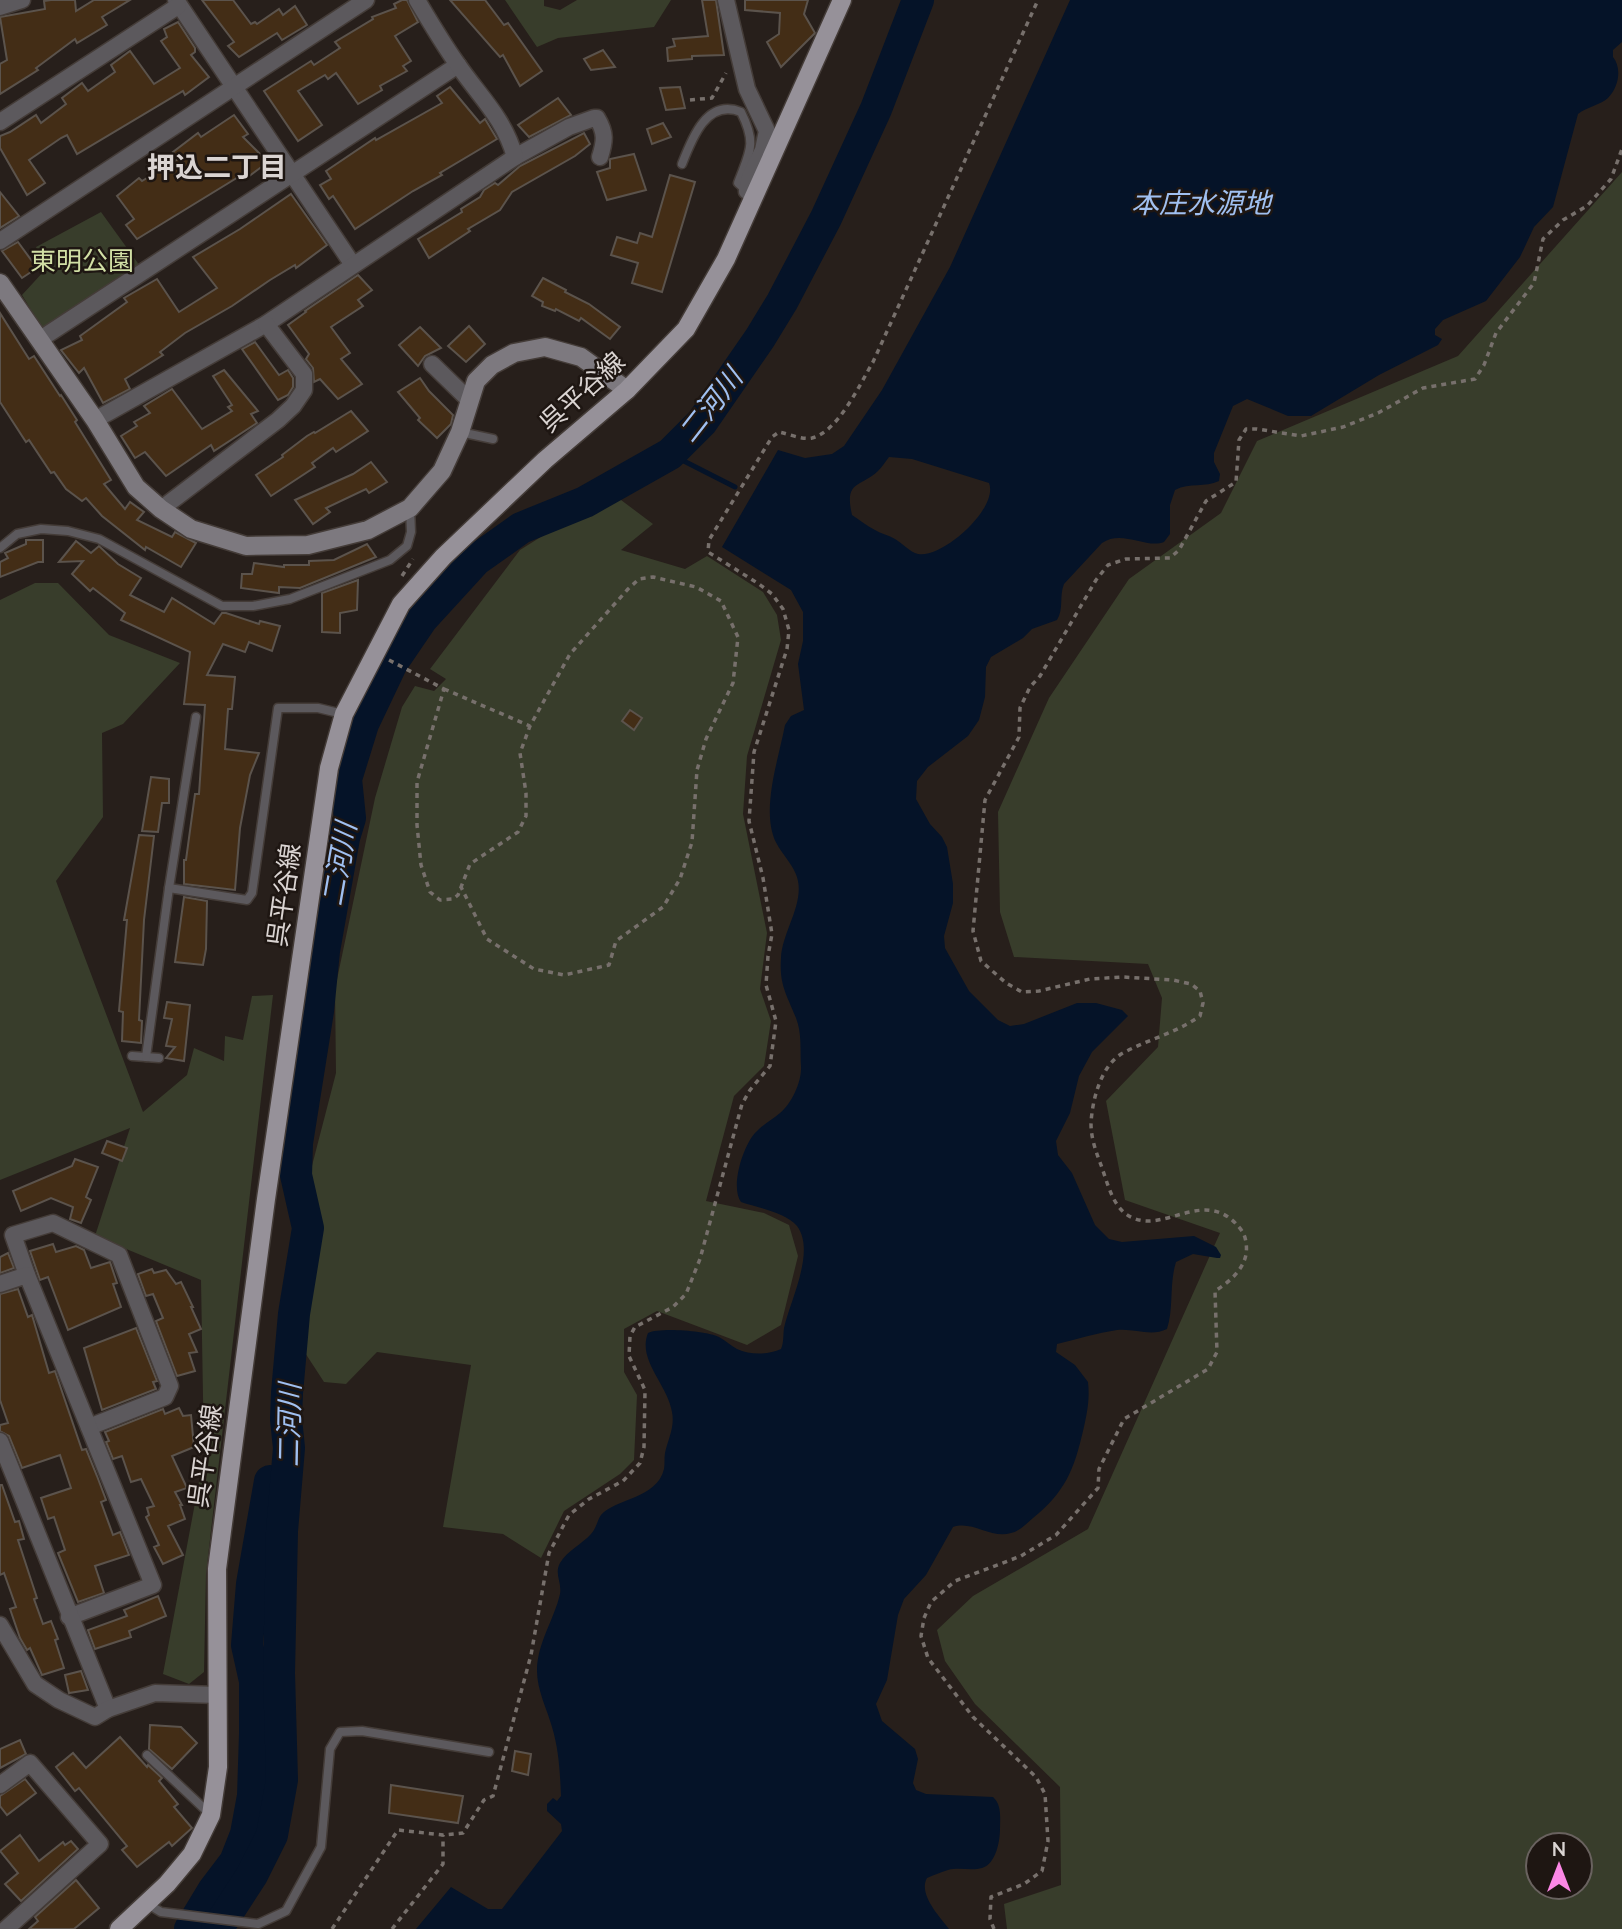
<svg xmlns="http://www.w3.org/2000/svg" width="1622" height="1929" viewBox="0 0 1622 1929" font-family="Mulish,'Noto Sans JP',sans-serif">
<rect width="100%" height="100%" fill="#271f1b"/>
<!-- green -->
<g fill="#383d2b" fill-rule="evenodd">
<polygon points="505,0 544,0 544,6 560,10 577,0 671,0 654,27 558,38 537,47"/>
<path d="M1622,172v1757h-615l-3,-25 57,-19 -1,-98 -85,-83 -30,-43 -8,-31 36,-34 115,-67 132,-296 -95,-33 -19,-99 52,-54 4,-49 -14,-34 -134,-7 -14,-45 -2,-100 51,-114 80,-119 92,-66 36,-72 201,-85zM1538,1845h42v42h-42z"/>
<polygon points="101,212 140,266 42,328 22,295 45,270 36,247"/>
<polygon points="621,500 653,524 621,550 685,569 707,556 763,592 777,615 781,640 747,756 743,814 767,933 760,989 771,1021 764,1066 734,1096 706,1201 764,1213 789,1225 798,1256 781,1325 747,1345 657,1311 624,1329 624,1372 637,1395 634,1460 620,1474 564,1511 541,1558 503,1534 443,1527 471,1365 377,1352 346,1384 324,1382 298,1342 320,1223 307,1185 336,1073 335,989 375,798 402,707 415,686 434,691 446,679 430,669 520,550 571,518 603,502"/>
<polygon points="35,583 58,583 109,635 180,663 123,724 102,733 103,817 56,881 143,1112 187,1075 194,1048 224,1061 225,1036 243,1040 252,996 273,995 206,1574 204,1672 189,1684 163,1674 204,1455 201,1280 95,1236 130,1128 0,1180 0,600"/>
</g>
<!-- water -->
<path fill="#051328" fill-rule="evenodd" d="M1070,0h552v42l-9,8v7c9,11 6,30 -5,41 -8,7 -21,9 -30,16l-25,93 -19,20 -14,30 -34,44 -43,19 -8,9v6l7,4 -4,6 -59,30 -68,41h-23l-41,-17 -14,7 -19,47v9l6,12 -1,7c-14,7 -29,1 -44,9l-5,15v29l-6,8c-18,7 -42,-13 -62,1l-38,41c-5,12 0,25 -7,36l-25,9 -9,9 -32,19 -5,10 -1,30 -6,23 -11,16 -40,31 -11,14 -1,18 14,25 12,13 5,10 6,37v19l-9,33 1,12 24,43 29,29 12,6 14,-2 53,-21h19l26,7 6,6 -36,36 -13,24 -9,37 -14,28 2,14 14,18 23,52 14,14 13,3 72,-6 22,11 5,8 -1,3h-3l-24,-4 -17,8c-7,22 -2,46 -9,67 -16,8 -33,-1 -50,1 -20,3 -40,9 -60,14l-1,8 19,13 13,17c2,17 -1,32 -5,49 -9,39 -18,61 -50,87 -7,6 -13,13 -22,15 -20,6 -39,-13 -58,-6l-27,48 -22,24 -6,16 -11,65 -11,24 6,17 33,28 3,10 -5,24 3,7 10,4 67,3c9,8 7,21 7,32 0,12 -4,35 -18,39 -10,3 -23,-1 -34,2 -7,2 -14,5 -21,8 -9,16 12,38 22,51h-533l35,-42 37,22h14l60,-78 -1,-7 -14,-13v-7l6,-6 4,3 4,-5c-1,-23 -2,-46 -9,-69 -5,-18 -15,-37 -15,-56 0,-28 17,-51 23,-77 2,-12 -6,-20 0,-31 7,-12 22,-19 31,-29 5,-5 6,-13 10,-19 13,-16 56,-16 63,-46 1,-5 0,-11 1,-16 3,-14 10,-26 7,-41 -4,-27 -35,-52 -24,-79 13,-6 58,-2 71,4 6,3 12,9 18,12 13,6 31,6 44,0 3,-7 2,-14 3,-21 6,-27 32,-77 13,-102 -12,-14 -39,-18 -56,-24 -11,-15 2,-56 14,-69 7,-8 17,-13 25,-20 12,-10 22,-32 21,-47 -1,-16 1,-33 -5,-48 -9,-23 -17,-33 -15,-60 1,-25 22,-52 17,-77 -3,-17 -20,-29 -25,-46 -10,-32 6,-78 12,-110l6,-9 13,-6 -6,-46 5,-23v-29l-12,-22 -69,-43 56,-97 27,8 27,-4 12,-8 38,-56 68,-123zM889,457l23,2 77,24c10,25 -47,76 -71,71 -8,-2 -16,-11 -23,-15 -6,-4 -14,-5 -20,-9 -8,-4 -15,-10 -23,-15 -8,-35 8,-27 26,-44 4,-4 8,-10 11,-14z"/>
<g fill="none" stroke-linecap="round" stroke-linejoin="round">
<!-- stream -->
<polyline stroke="#051328" stroke-width="5" points="670,454 735,487"/>
<!-- river -->
<g stroke="#051328" stroke-width="32">
<polyline points="190,1929 213,1891 235,1862 246,1834 253,1796 255,1734 255,1681 247,1645 252,1584 270,1481"/>
<polyline points="217,1929 252,1875 272,1835 282,1780 279,1673 282,1531 289,1448 286,1419 287,1393 294,1314 308,1228 296,1175 297,1143 318,1011 324,951 344,838 350,818 346,779 363,724 392,663 422,619 476,560 521,528 585,502 670,454 702,422 760,338 782,302 826,218 876,109 918,0"/>
</g>
</g>
<!-- building -->
<g fill="#432d16" stroke="#5b534c" stroke-width="2">
<polygon points="51,0 75,0 76,11 94,0 130,0 102,17 107,25 77,43 75,39 36,68 38,70 0,94 0,64 7,60 0,17 45,9 44,1"/>
<polygon points="202,0 233,0 251,24 255,22 257,24 279,9 283,15 295,6 307,25 282,40 277,33 239,57 228,46 234,42"/>
<polygon points="402,0 407,0 418,22 395,36 411,61 403,66 407,71 380,86 382,90 358,104 336,73 328,79 325,75 298,91 322,125 298,141 264,91 311,61 314,65 340,48 335,42 373,19 372,17 396,8 394,4"/>
<polygon points="450,0 485,0 504,25 508,23 542,71 520,86 503,55 500,57"/>
<polygon points="702,0 716,0 724,55 692,56 692,59 668,61 667,48 675,46 673,39 708,36"/>
<polygon points="745,0 808,0 804,14 815,33 781,67 767,42 779,34 780,13 745,10"/>
<polygon points="178,22 195,48 195,52 191,55 209,77 185,95 183,91 77,154 67,135 61,138 29,160 45,183 27,195 0,148 0,136 10,132 36,115 41,123 66,104 62,98 82,83 88,91 115,72 111,65 130,51 154,84 180,68 161,41 167,37 164,29"/>
<polygon points="603,50 615,67 591,70 584,59"/>
<polygon points="450,87 480,123 485,119 497,139 440,173 442,175 413,191 355,229 333,196 329,199 320,185 331,179 326,171 375,138 376,140 442,103 437,96"/>
<polygon points="680,87 685,108 666,110 660,88"/>
<polygon points="558,98 571,115 529,137 518,125"/>
<polygon points="234,115 248,134 243,137 268,162 244,180 240,176 137,239 126,225 134,219 117,196 139,178 142,181 178,159 173,152 198,133 201,137"/>
<polygon points="663,123 671,137 652,144 647,129"/>
<polygon points="584,133 590,144 575,156 512,192 500,210 468,229 470,231 429,258 418,239 462,212 461,209 480,197 484,190 495,183 498,185 520,166"/>
<polygon points="634,154 646,190 607,200 597,172 610,168 610,159"/>
<polygon points="670,175 695,182 662,292 632,283 638,263 611,255 617,237 637,243 640,233 652,237"/>
<polygon points="0,192 19,216 0,228"/>
<polygon points="291,194 327,245 296,268 295,265 270,280 232,306 185,333 160,352 163,355 125,379 130,389 103,403 84,368 79,373 61,350 82,340 80,336 127,302 124,298 157,279 179,312 217,288 193,257 240,229"/>
<polygon points="18,242 37,268 22,278 2,251"/>
<polygon points="358,275 372,290 358,300 363,306 331,327 350,353 341,359 362,384 338,399 320,379 314,382 313,368 306,359 309,354 288,325 306,312 305,311"/>
<polygon points="543,278 566,290 565,292 589,304 620,327 610,339 581,318 579,321 556,309 555,311 542,306 543,302 532,296"/>
<polygon points="0,313 29,359 34,356 60,396 61,395 77,420 75,422 111,480 104,484 125,509 130,502 144,512 137,520 172,537 175,532 196,543 181,567 146,547 145,550 102,516 86,498 82,501 66,489 54,472 51,473 29,440 26,442 0,402"/>
<polygon points="469,326 485,344 466,362 448,346"/>
<polygon points="420,327 441,348 425,356 418,366 399,345"/>
<polygon points="255,342 279,375 288,370 293,378 293,387 288,395 278,400 242,349"/>
<polygon points="224,370 258,411 251,414 257,423 214,451 211,445 166,476 145,452 135,458 121,436 137,426 134,422 150,413 144,406 172,389 202,429 232,411 228,407 232,405 213,376"/>
<polygon points="420,378 429,391 453,415 451,424 437,438 418,420 420,418 398,392"/>
<polygon points="351,411 368,431 336,452 333,448 312,463 315,467 271,496 256,475 283,457 282,455 307,436 314,432 315,433"/>
<polygon points="371,462 387,482 369,493 366,489 326,508 330,512 313,524 295,500 353,474"/>
<polygon points="26,540 43,540 43,562 38,562 0,577 0,562 8,558 5,553 26,544"/>
<polygon points="76,541 91,553 99,546 118,564 141,578 130,595 164,612 172,598 214,624 222,613 226,613 259,624 260,621 280,626 272,651 249,642 245,652 223,644 207,675 235,677 232,709 228,709 225,749 259,753 250,775 240,828 235,890 184,884 184,860 186,860 195,794 199,794 205,705 184,704 190,652 121,620 125,613 93,588 90,591 72,574 83,561 59,562"/>
<polygon points="367,544 376,557 300,588 279,587 279,593 241,588 242,574 252,574 254,563 284,567 284,565 309,565 309,561 334,560"/>
<polygon points="358,580 357,610 340,613 340,633 322,632 322,593"/>
<polygon points="630,710 642,718 634,730 622,721"/>
<polygon points="151,777 169,779 169,803 162,803 158,832 142,831"/>
<polygon points="139,835 154,836 144,920 139,1020 142,1021 141,1043 122,1041 123,1012 119,1011 127,920 124,920"/>
<polygon points="184,897 207,901 206,949 203,965 175,962"/>
<polygon points="167,1002 190,1005 184,1061 166,1058 175,1047 166,1046 172,1019 164,1018"/>
<polygon points="107,1141 127,1148 122,1161 102,1153"/>
<polygon points="75,1159 98,1167 86,1197 91,1200 81,1223 70,1219 73,1207 51,1198 21,1211 13,1191 72,1166"/>
<polygon points="53,1244 56,1252 76,1246 84,1250 91,1268 110,1262 117,1283 113,1284 121,1307 68,1330 48,1277 40,1280 30,1251"/>
<polygon points="8,1253 14,1268 0,1273 0,1257"/>
<polygon points="152,1269 154,1273 166,1270 176,1284 181,1282 193,1307 191,1307 201,1329 189,1334 197,1352 189,1353 195,1371 177,1376 156,1321 163,1318 153,1294 146,1296 138,1274"/>
<polygon points="18,1289 28,1317 32,1315 49,1373 55,1371 82,1450 86,1449 97,1476 106,1500 101,1502 113,1535 120,1532 129,1555 95,1566 104,1593 78,1602 58,1553 65,1550 54,1517 48,1519 41,1498 71,1488 60,1455 22,1468 9,1436 0,1431 0,1425 8,1423 0,1400 0,1294"/>
<polygon points="136,1328 157,1381 153,1382 156,1389 102,1410 84,1348"/>
<polygon points="179,1408 183,1416 191,1415 194,1447 172,1456 187,1488 175,1492 182,1505 180,1505 185,1519 168,1526 183,1555 163,1564 154,1547 159,1545 146,1517 149,1515 147,1508 154,1506 141,1479 131,1482 122,1456 113,1459 106,1442 109,1441 105,1432 163,1409 165,1414"/>
<polygon points="0,1485 2,1485 15,1522 19,1521 24,1539 18,1540 37,1598 34,1599 43,1624 51,1621 58,1639 55,1640 64,1668 42,1675 30,1648 27,1650 20,1638 10,1609 16,1607 4,1573 0,1575"/>
<polygon points="158,1596 166,1616 129,1631 131,1637 95,1649 88,1630 127,1616 124,1610"/>
<polygon points="81,1671 88,1690 69,1693 65,1675"/>
<polygon points="150,1725 181,1727 197,1743 172,1769 149,1749"/>
<polygon points="120,1737 147,1767 148,1765 162,1778 159,1781 178,1804 174,1807 192,1828 172,1846 169,1842 137,1867 122,1850 127,1846 79,1788 75,1791 56,1767 73,1753 86,1768"/>
<polygon points="20,1740 26,1754 0,1768 0,1749"/>
<polygon points="515,1751 531,1754 528,1775 512,1771"/>
<polygon points="25,1779 36,1793 7,1815 0,1806 0,1796"/>
<polygon points="391,1785 463,1796 458,1823 389,1813"/>
<polygon points="20,1835 39,1861 63,1842 65,1845 71,1841 78,1849 21,1901 5,1884 18,1873 0,1851"/>
<polygon points="76,1880 99,1908 74,1929 29,1929 38,1921 35,1917"/>
</g>
<g fill="none" stroke-linecap="round" stroke-linejoin="round">
<!-- lane casing -->
<g stroke="#443c38" stroke-width="11">
<g id="lane">
<path d="M682,164c10,-26 25,-66 59,-52 16,32 9,39 -3,71l9,8"/>
<polyline points="460,432 493,439"/>
<polyline points="0,548 17,534 41,529 68,531 99,539 222,606 253,606 290,599 390,560 407,546 411,532 410,508"/>
<polyline points="169,888 247,900 252,893 278,708 318,708 343,714"/>
<polyline points="132,1056 159,1058"/>
<polyline points="146,1057 169,888 196,717"/>
<polyline points="147,1755 211,1815"/>
<polyline points="146,1903 161,1912 258,1924 286,1911 321,1847 330,1749 340,1732 362,1731 489,1752"/>
</g>
</g>
<!-- street casing -->
<g stroke="#443c38" stroke-width="19">
<g id="street">
<polyline points="176,0 353,265"/>
<polyline points="726,0 747,89 767,131 763,150 750,177 747,191 755,196"/>
<polyline points="0,7 22,0"/>
<polyline points="0,122 178,6"/>
<path d="M515,157l54,-30 25,-9h3c9,15 8,23 3,39"/>
<polyline points="0,241 366,0"/>
<polyline points="39,340 458,65"/>
<polyline points="432,364 469,400"/>
<path d="M95,420l171,-96 249,-167c-11,-39 -35,-60 -57,-92 -15,-21 -28,-43 -41,-65"/>
<polyline points="161,509 278,420 293,406 304,390 304,374 266,324"/>
<polyline points="27,1275 13,1235 53,1223 119,1255 170,1386 165,1397 89,1427"/>
<polyline points="0,1284 27,1275 153,1585 69,1617"/>
<polyline points="0,1441 108,1709"/>
<polyline points="0,1625 35,1684 59,1700 95,1717 108,1709 155,1693 217,1695"/>
<polyline points="0,1785 30,1763 100,1844 6,1929"/>
</g>
</g>
<!-- secondary casing -->
<g stroke="#443c38" stroke-width="21">
<polyline id="secondary" points="0,283 95,420 136,487 161,509 191,529 246,546 308,545 368,530 410,508 442,471 460,432 476,381 492,365 514,353 545,347 581,357 627,390"/>
</g>
<!-- primary casing -->
<g stroke="#443c38" stroke-width="21">
<polyline id="primary" points="119,1929 167,1884 192,1854 211,1815 218,1767 217,1569 266,1199 329,768 344,714 401,604 443,557 545,460 627,390 686,329 726,259 842,0"/>
</g>
<!-- path -->
<g stroke="#77706c" stroke-width="3.5" stroke-dasharray="5 5" stroke-linecap="butt">
<polyline points="690,100 712,98 726,73"/>
<polyline points="402,576 413,559"/>
<polyline points="389,660 444,689 417,782 417,825 421,865 430,892 440,900 453,899 458,895 470,864 518,832 526,816 526,793 520,753 530,726 570,654 628,589 639,579 653,577 696,587 721,601 738,637 733,683 706,739 697,770 692,842 680,879 663,907 616,941 609,965 564,975 534,969 487,939 461,887"/>
<polyline points="444,689 530,726"/>
<path d="M332,1929l66,-99 45,5 20,-2 21,-33 9,-4 38,-141 18,-102 20,-38 20,-16 34,-18 17,-18 4,-16 1,-57 -16,-34 1,-20 5,-9 38,-20 13,-13 14,-35 42,-155 8,-14 20,-24 6,-45 -10,-36 2,-29 4,-22 -9,-56 -14,-57 5,-69 33,-103 2,-19 -6,-21 -11,-15 -13,-10 -51,-32 1,-12 63,-103 7,-5c10,2 23,8 33,6 26,-6 48,-54 61,-76l165,-362"/>
<polyline points="392,1929 443,1864 443,1835"/>
<path d="M994,1929l-4,-10 1,-22 33,-13 18,-13 6,-30 -3,-47 -9,-17 -63,-60 -45,-59 -7,-22 3,-18 7,-16 24,-21 66,-25 35,-21 42,-47 1,-19 25,-50 84,-50 9,-17 -2,-61c11,-7 24,-17 29,-30 4,-8 3,-23 -2,-30 -34,-47 -75,2 -109,-13 -20,-8 -25,-34 -32,-53 -5,-13 -10,-27 -10,-41 1,-24 10,-59 32,-71 26,-14 53,-20 77,-37l3,-13 -3,-12 -9,-7 -18,-4 -50,-3 -33,2 -51,12 -17,1 -16,-9 -25,-22 -8,-30 12,-131 34,-63 1,-29 10,-21 10,-11 56,-96 12,-15 18,-6 44,-1 9,-8 27,-49 30,-19 3,-42 7,-11h11l44,7 42,-9 35,-14 45,-25 52,-9 9,-14 12,-32 38,-50 9,-44 20,-19 24,-14 24,-27 11,-30"/>
</g>
<!-- lane -->
<use href="#lane" stroke="#5c595d" stroke-width="8"/>
<!-- street -->
<use href="#street" stroke="#5c595d" stroke-width="16"/>
<!-- secondary -->
<use href="#secondary" stroke="#7d797f" stroke-width="18"/>
<!-- primary -->
<use href="#primary" stroke="#969199" stroke-width="18"/>
</g>
<g text-anchor="middle" stroke-width="5" stroke-linejoin="round" paint-order="stroke">
<!-- park labels -->
<g font-size="26" fill="#d1dfa5" stroke="#1e1612">
<text x="82" y="270">東明公園</text>
</g>
<!-- street labels -->
<g font-size="26" fill="#dad4d2" stroke="#1e1612">
<text transform="translate(582 392) rotate(-42)" y="9">呉平谷線</text>
<text transform="translate(284 895) rotate(-82)" y="9">呉平谷線</text>
<text transform="translate(205 1456) rotate(-82)" y="9">呉平谷線</text>
</g>
<!-- neighbourhood labels -->
<g font-size="28" font-weight="bold" fill="#dad4d2" stroke="#1e1612">
<text x="217" y="177">押込二丁目</text>
</g>
<!-- water labels -->
<g font-size="28" font-style="italic" fill="#a0c0f1" stroke="#1e1612">
<text x="1201" y="213">本庄水源地</text>
<text transform="translate(710 405) rotate(-52)" y="10">二河川</text>
<text transform="translate(339 864) rotate(-80)" y="10">二河川</text>
<text transform="translate(289 1425) rotate(-89)" y="10">二河川</text>
</g>
</g>
<!-- north arrow -->
<g transform="translate(1559 1866)"><circle r="33" fill="#1e1612" stroke="#69625f" stroke-width="2"/>
<path d="M0-5L12 26L0 18L-12 26Z" fill="#fb87e5"/>
<text y="-10" font-size="19" font-weight="bold" text-anchor="middle" fill="#dad4d2">N</text>
</g>
</svg>
